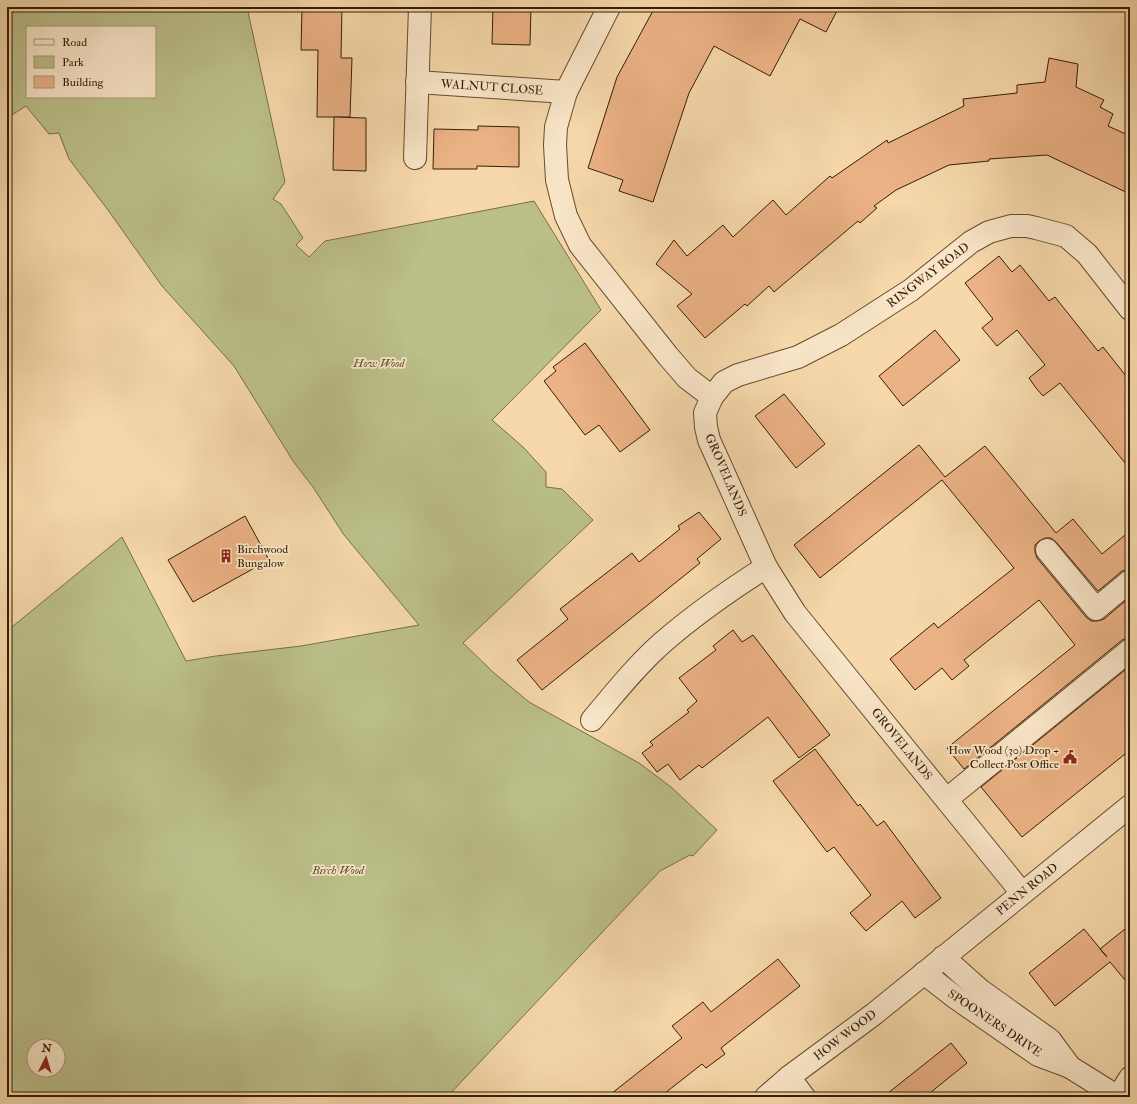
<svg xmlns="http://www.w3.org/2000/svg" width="1137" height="1104" viewBox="0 0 1137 1104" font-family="'IM FELL Double Pica',serif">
<rect width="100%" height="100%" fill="#f6d8aa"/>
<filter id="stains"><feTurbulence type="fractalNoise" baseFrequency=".005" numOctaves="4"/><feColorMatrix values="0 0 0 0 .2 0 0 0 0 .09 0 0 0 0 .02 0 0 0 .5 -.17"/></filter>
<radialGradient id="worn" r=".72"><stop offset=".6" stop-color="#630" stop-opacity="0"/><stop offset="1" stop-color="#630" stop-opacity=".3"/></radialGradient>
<!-- green -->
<path fill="#bbbf8a" stroke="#786e48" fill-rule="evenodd" d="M7,7h240l38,175 -12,17 8,5 22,34 -7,7 13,12 16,-16 209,-40 67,109 -109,110 31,27 23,25v15l16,2 31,31 -130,123 30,29 36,30 110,61 32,24 46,43 -24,26 -3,-1 -30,16 -213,226h-440v-466l115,-94 64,124 30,-5 85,-10 118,-21 -75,-90 -31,-48 -20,-26 -59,-95 -72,-80 -54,-76 -39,-51 -10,-26 -10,1 -23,-28 -19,12zM27,27h128v70h-128zM34,1046h24v24h-24z"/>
<!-- building -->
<g fill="#ebb285" stroke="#361d06">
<polygon points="302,7 342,7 341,58 352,58 350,117 317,117 318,50 301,50"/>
<polygon points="493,7 531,7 530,45 492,44"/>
<polygon points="655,7 839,7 826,32 800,19 770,76 714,46 689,93 653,202 619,191 623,180 588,168 617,77"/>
<polygon points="1049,58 1078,64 1076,87 1104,100 1100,107 1113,114 1108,126 1130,136 1130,194 1047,155 989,159 989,161 949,165 896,190 874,206 877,208 860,223 858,221 774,292 769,286 747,306 745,304 705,338 677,306 692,294 656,264 674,240 687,256 723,225 733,237 773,200 786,215 830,176 832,178 887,140 888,143 964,106 963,99 1017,93 1017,85 1045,82"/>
<polygon points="334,117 366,118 366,171 333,170"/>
<polygon points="478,126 519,127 519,167 477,166 477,169 433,169 434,129 478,130"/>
<polygon points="999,256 1012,272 1020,265 1049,301 1055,297 1098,351 1103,347 1130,381 1130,469 1060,383 1043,396 1036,388 1029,378 1045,365 1017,330 997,346 982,328 993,319 965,283"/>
<polygon points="935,330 960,360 903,406 879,376"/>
<polygon points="585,343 650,430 620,452 599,425 585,435 544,381 556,371 553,367"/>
<polygon points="784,394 825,444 796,468 755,416"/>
<polygon points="919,445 945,477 985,446 1056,533 1073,519 1102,554 1130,531 1130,569 1122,571 1098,591 1056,542 1051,538 1045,538 1039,541 1035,545 1035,552 1037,558 1086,617 1091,621 1098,621 1104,619 1130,597 1130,638 1122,640 964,769 947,748 1075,645 1039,600 964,660 969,666 952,680 942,668 915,690 890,659 934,623 938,628 1014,568 942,480 820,578 794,545"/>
<polygon points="699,512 721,539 697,559 700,563 542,690 517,660 568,619 560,609 632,553 639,562 680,529 678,526"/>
<polygon points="245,516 269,560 193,602 168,560"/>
<polygon points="733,630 742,642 753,635 830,735 799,758 768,717 702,768 699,765 680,780 668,764 657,772 642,753 653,745 650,742 689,712 687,710 697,701 679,678 716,650 713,646"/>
<polygon points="1130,666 1130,750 1022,837 981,787"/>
<polygon points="815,749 858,806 860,804 877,826 884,821 941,898 915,918 902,901 866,931 850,913 871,895 834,847 827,852 773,781"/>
<polygon points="1130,925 1130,986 1110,962 1055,1006 1029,973 1084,929 1107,957 1100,949"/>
<polygon points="778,959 800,986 721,1048 725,1054 706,1068 702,1064 660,1097 607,1097 682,1038 672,1026 703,1002 711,1012"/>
<polygon points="951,1043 967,1063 925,1097 883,1097"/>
</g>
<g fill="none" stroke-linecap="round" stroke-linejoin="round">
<!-- minor casing -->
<g stroke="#664c2f" stroke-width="24">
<g id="minor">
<polyline points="609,7 566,92 556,127 555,145 557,180 566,216 580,245 668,356 687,378 712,397 705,413 706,427 709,440 766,567 795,613 1022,893"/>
<polyline points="417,82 566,92"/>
<polyline points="415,158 420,7"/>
<polyline points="712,397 724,382 738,375 798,357 841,335 911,290 971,242 989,232 1011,226 1027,226 1036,228 1066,236 1087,254 1130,309"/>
<polyline points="1047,550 1096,609 1130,581"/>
<path d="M592,720c22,-26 44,-54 70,-77 32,-28 68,-53 104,-76"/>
<polyline points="947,799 1130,650"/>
<polyline points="943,957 980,990 1050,1040 1070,1067"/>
<polyline points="924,973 956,998 1038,1055 1070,1067 1118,1097"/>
<polyline points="789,1077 804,1097"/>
<polyline points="766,1097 789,1077 874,1014 1130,806"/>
<polyline points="1118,1097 1130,1078"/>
</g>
</g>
<!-- minor -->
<use href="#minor" stroke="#f9e6c8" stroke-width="22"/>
</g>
<!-- icons -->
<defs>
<g id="building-bare" transform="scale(1.08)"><path d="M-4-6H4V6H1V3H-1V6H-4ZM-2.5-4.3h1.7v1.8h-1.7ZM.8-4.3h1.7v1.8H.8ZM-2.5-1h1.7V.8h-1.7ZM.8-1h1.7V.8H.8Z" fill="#8f2418" stroke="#f9e6c8" stroke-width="2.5" paint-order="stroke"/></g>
<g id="civic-bare" transform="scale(1.08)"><path d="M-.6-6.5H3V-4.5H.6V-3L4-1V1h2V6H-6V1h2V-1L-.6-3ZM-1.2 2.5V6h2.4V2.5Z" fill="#8f2418" stroke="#f9e6c8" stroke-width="2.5" paint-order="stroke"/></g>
</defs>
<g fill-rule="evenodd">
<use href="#building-bare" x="226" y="556"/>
<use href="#civic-bare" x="1070" y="757"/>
</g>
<g text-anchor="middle" stroke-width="3.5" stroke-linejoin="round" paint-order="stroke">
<!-- street labels -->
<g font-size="12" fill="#361d06" stroke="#f9e6c8">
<text transform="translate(492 87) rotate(4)" y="4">WALNUT CLOSE</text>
<text transform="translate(928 275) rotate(-37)" y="4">RINGWAY ROAD</text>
<text transform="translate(726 475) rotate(67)" y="4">GROVELANDS</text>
<text transform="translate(902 744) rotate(51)" y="4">GROVELANDS</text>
<text transform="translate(1027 889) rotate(-39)" y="4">PENN ROAD</text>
<text transform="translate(995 1023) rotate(34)" y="4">SPOONERS DRIVE</text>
<text transform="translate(845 1035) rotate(-37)" y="4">HOW WOOD</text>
</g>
<!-- park labels -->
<g font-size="12" font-style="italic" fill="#5e4e2e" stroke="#f9e6c8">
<text x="379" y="367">How Wood</text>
<text x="338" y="874">Birch Wood</text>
</g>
<!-- poi labels -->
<g font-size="12" fill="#361d06" stroke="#f9e6c8" text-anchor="start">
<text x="237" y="553">Birchwood<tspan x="237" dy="14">Bungalow</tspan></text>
<text x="1059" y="754" text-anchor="end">How Wood (30) Drop +<tspan x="1059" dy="14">Collect Post Office</tspan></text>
</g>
</g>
<!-- margin -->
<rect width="1137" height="1104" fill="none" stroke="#f6d8aa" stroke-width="24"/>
<rect x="8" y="8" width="1121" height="1088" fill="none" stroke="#361d06" stroke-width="2"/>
<rect x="12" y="12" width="1113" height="1080" fill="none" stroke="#361d06"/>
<!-- legend -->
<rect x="26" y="26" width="130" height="72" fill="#f9e6c8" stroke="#ab967a"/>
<rect x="34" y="39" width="20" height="6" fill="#f9e6c8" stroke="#ab967a"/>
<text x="62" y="46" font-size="12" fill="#361d06">Road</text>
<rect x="34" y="56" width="20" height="12" fill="#bbbf8a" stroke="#ab967a"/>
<text x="62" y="66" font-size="12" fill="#361d06">Park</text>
<rect x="34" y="76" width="20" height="12" fill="#ebb285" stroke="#ab967a"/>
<text x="62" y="86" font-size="12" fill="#361d06">Building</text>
<!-- north arrow -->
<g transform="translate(46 1058) rotate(5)"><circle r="19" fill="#f9e6c8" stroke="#ab967a"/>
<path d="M0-3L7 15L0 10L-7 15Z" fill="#8f2418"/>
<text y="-6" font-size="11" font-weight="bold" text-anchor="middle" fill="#361d06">N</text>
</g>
<rect width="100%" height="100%" filter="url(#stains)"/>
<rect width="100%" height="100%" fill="url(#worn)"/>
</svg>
